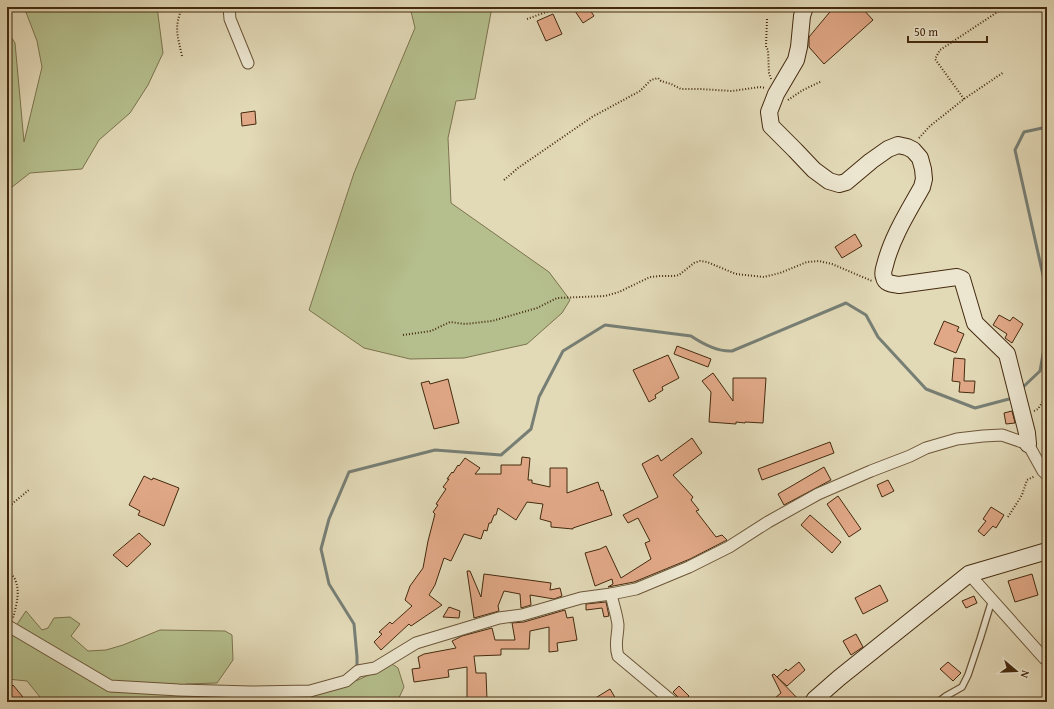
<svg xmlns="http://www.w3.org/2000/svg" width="1054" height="709" viewBox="0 0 1054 709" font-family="'Gentium Book Plus',serif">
<rect width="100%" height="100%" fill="#e2d9b7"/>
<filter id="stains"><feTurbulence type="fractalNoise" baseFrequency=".005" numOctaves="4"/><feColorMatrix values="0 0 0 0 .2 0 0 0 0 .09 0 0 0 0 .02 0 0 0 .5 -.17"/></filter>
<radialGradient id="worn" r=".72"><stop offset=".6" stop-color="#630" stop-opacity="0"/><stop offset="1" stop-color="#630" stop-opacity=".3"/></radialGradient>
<!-- green -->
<g fill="#b5bf8d" stroke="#7c744e">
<polygon points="24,7 157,7 163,53 148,85 130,113 99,140 82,169 30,173 7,191 7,31 15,43 24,142 42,67 37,41"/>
<polygon points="410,7 492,7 475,99 456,101 448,138 451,203 549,272 570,300 562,313 527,344 464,358 410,359 364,348 309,310 354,173 415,28"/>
<polygon points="26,611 42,630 48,628 54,618 70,617 80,624 71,636 88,651 106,650 123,645 160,630 225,631 232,635 233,660 217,683 186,684 185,694 303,695 358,680 392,664 398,668 404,687 397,702 44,702 27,681 7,679 7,639"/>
</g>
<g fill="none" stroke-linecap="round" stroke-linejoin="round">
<!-- stream -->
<g stroke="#777f75" stroke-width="3">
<polyline points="1047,127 1024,132 1015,150 1045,284 1047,325"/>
<polyline points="1021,389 1040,371 1047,332"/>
<path d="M357,668v-11l-3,-33 -25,-40 -8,-35 8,-30 20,-47 86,-22 66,5 30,-26 8,-32 24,-46 42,-26 86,11c12,8 26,16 41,15l114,-48 20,12 12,22 48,52 49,19 34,-9"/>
</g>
</g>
<!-- building -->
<g fill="#e1a887" stroke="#442a0e">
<polygon points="580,7 588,7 594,16 583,23 575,11"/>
<polygon points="834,7 861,7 873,20 824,64 809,47 809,37"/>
<polygon points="553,14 562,34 546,41 537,21"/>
<polygon points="255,111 256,124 242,126 241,113"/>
<polygon points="855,234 862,246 842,258 835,247"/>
<polygon points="999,315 1010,321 1013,317 1023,324 1012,343 1005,338 1007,334 993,325"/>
<polygon points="944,321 959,327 957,331 964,334 956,353 934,344"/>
<polygon points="677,346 711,359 708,367 674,354"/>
<polygon points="668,355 679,378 662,387 663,390 655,395 656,398 649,402 633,370"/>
<polygon points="954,358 965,359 964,381 975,381 974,393 959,392 960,382 952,381"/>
<polygon points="713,373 733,401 733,378 766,378 763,423 745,422 745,423 736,422 736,424 709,422 711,392 702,381"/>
<polygon points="448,379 459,423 434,429 421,383 429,381 430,384"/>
<polygon points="1012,411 1015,423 1006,424 1004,413"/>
<polygon points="692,438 702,453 673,475 693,497 691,500 699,510 696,511 716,537 722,535 727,540 690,559 634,582 608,587 613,584 612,579 595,586 585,553 600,549 606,546 621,578 651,559 645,543 650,541 638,518 628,523 623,515 658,497 642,464 658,455 661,461"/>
<polygon points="830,442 834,453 762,480 758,469"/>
<polygon points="522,457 530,458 528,480 532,480 532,483 550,487 550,468 567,468 567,493 598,482 601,491 603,490 612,515 573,528 573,529 551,527 551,522 540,519 543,504 527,502 516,520 498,508 496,515 494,515 491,523 489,523 487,531 484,530 481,539 464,534 451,561 444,558 435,585 429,595 442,605 411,626 409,624 381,650 374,642 382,634 379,632 390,622 392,624 412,606 405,600 410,586 423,568 428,541 435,514 433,512 438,505 436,504 446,489 443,487 449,479 447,479 452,472 453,473 458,465 459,466 465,458 480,468 475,474 501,474 501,465 521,465"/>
<polygon points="824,467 831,480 784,505 778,494"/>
<polygon points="144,476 152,480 153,478 179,488 164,526 138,515 140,511 129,505"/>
<polygon points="888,480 894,491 882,497 877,485"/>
<polygon points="838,496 861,529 849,537 827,504"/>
<polygon points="991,507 1004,515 996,528 993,526 984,536 978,531 986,521 983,519"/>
<polygon points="810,515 841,542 832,553 801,525"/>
<polygon points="139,533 151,544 127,567 113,555"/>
<polygon points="467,571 470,571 481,597 484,574 551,583 550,590 560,588 562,596 554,599 530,595 531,605 521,608 520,594 504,591 498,606 499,611 474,618"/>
<polygon points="1032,574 1038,595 1015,602 1008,581"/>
<polygon points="880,585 888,601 863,614 855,598"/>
<polygon points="974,596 977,603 966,608 962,601"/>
<polygon points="606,602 609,616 604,617 602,608 586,610 586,604"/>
<polygon points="449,607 460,611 459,618 443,617"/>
<polygon points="565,610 567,618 573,617 577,640 557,643 558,651 549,652 549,627 530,631 529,649 501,649 501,655 474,656 476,673 486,673 487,700 467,702 467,667 448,670 449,677 414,682 412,669 420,668 418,657 424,654 456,648 452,641 462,636 492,628 495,640 515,640 512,623 524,622"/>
<polygon points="856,634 863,647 851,655 843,641"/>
<polygon points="799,662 805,670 787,686 777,677 786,669 788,671"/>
<polygon points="948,662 961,673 953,681 940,669"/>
<polygon points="774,674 801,702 770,702 781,693 772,675"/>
<polygon points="13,685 27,702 7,702 7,691"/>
<polygon points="679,686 689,696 683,702 680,702 678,697 673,692"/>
<polygon points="610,689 616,699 611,702 589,702"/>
</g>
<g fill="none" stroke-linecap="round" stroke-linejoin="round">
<!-- lane casing -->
<g stroke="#6c5638" stroke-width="8">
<polyline id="lane" points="938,702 946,696 962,687 968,675 980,639 992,600"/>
</g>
<!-- street casing -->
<g stroke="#6c5638" stroke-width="13">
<g id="street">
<polyline points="229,7 230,19 248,63"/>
<polyline points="969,574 1044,658 1047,660"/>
<path d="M611,594c2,10 6,21 7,31 0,12 -4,18 0,31l55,46"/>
<polyline points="7,627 10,627 110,686 179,690 251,692 310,691 346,681 358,671 375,668 416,643 499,618 522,615 581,598 611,594 636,589 689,567 729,547 768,522 818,494 871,471 910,456 926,448 957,439 983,436 1002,435 1028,444 1043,471 1047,475"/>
</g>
</g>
<!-- secondary casing -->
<g stroke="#442a0e" stroke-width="18">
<g id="secondary">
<path d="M805,7l-3,9 -3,31 -3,13 -20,34 -7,18 2,14 24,24 19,20 15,11 10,3 7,-2 25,-21 17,-12 10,-4 9,2 6,3 7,8 3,11 1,10 -2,8c-14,25 -30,50 -37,78 -1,4 -3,8 -1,12 1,7 9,7 15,8l58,-8 5,2 13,44 32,31 20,79 1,11"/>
<polyline points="813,702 815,699 839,678 969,574 1047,551"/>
</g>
</g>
<!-- path -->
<g stroke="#442a0e" stroke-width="2" stroke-dasharray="1 2" stroke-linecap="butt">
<polyline points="527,19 560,7"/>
<polyline points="767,19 766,47 768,50 769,73 771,79"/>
<path d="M182,56c-4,-19 -9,-30 1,-49"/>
<polyline points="964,99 935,59 940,50 1005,7"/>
<polyline points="788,100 803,90 822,81"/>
<polyline points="919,138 930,126 964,99 1004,72"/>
<polyline points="504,180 518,168 592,117 640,91 651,80 658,78 661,81 671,84 681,89 700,89 732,91 760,87 765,88"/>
<polyline points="403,335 431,331 450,322 465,324 492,321 537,308 557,298 605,296 619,292 650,277 660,276 674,276 679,275 694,263 700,261 707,262 736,274 764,277 780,273 807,262 819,261 832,264 872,281"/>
<polyline points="1034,411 1038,409 1047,395"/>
<polyline points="7,508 30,489"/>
<polyline points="1008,517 1022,495 1027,480 1035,476"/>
<path d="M7,569c3,4 8,8 9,13 4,11 0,25 -3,36"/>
</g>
<!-- lane -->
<use href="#lane" stroke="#ece6d0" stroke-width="5.5"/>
<!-- street -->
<use href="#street" stroke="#ece6d0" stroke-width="11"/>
<!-- secondary -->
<use href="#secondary" stroke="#ece6d0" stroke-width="16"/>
</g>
<!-- margin -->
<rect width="1054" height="709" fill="none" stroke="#e2d9b7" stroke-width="24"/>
<rect x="8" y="8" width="1038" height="693" fill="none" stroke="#442a0e" stroke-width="2"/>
<rect x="12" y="12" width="1030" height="685" fill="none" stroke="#442a0e"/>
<!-- north arrow -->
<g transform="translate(1016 671) rotate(109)" stroke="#ece6d0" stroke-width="3" paint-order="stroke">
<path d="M0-3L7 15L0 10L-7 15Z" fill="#442a0e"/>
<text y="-6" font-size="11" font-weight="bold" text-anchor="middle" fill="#442a0e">N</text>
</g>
<!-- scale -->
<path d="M908 36v6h79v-6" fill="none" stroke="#442a0e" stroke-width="2"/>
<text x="914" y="36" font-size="12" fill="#442a0e" stroke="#ece6d0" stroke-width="3" paint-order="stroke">50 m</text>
<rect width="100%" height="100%" filter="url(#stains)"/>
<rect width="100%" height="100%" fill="url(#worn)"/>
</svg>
